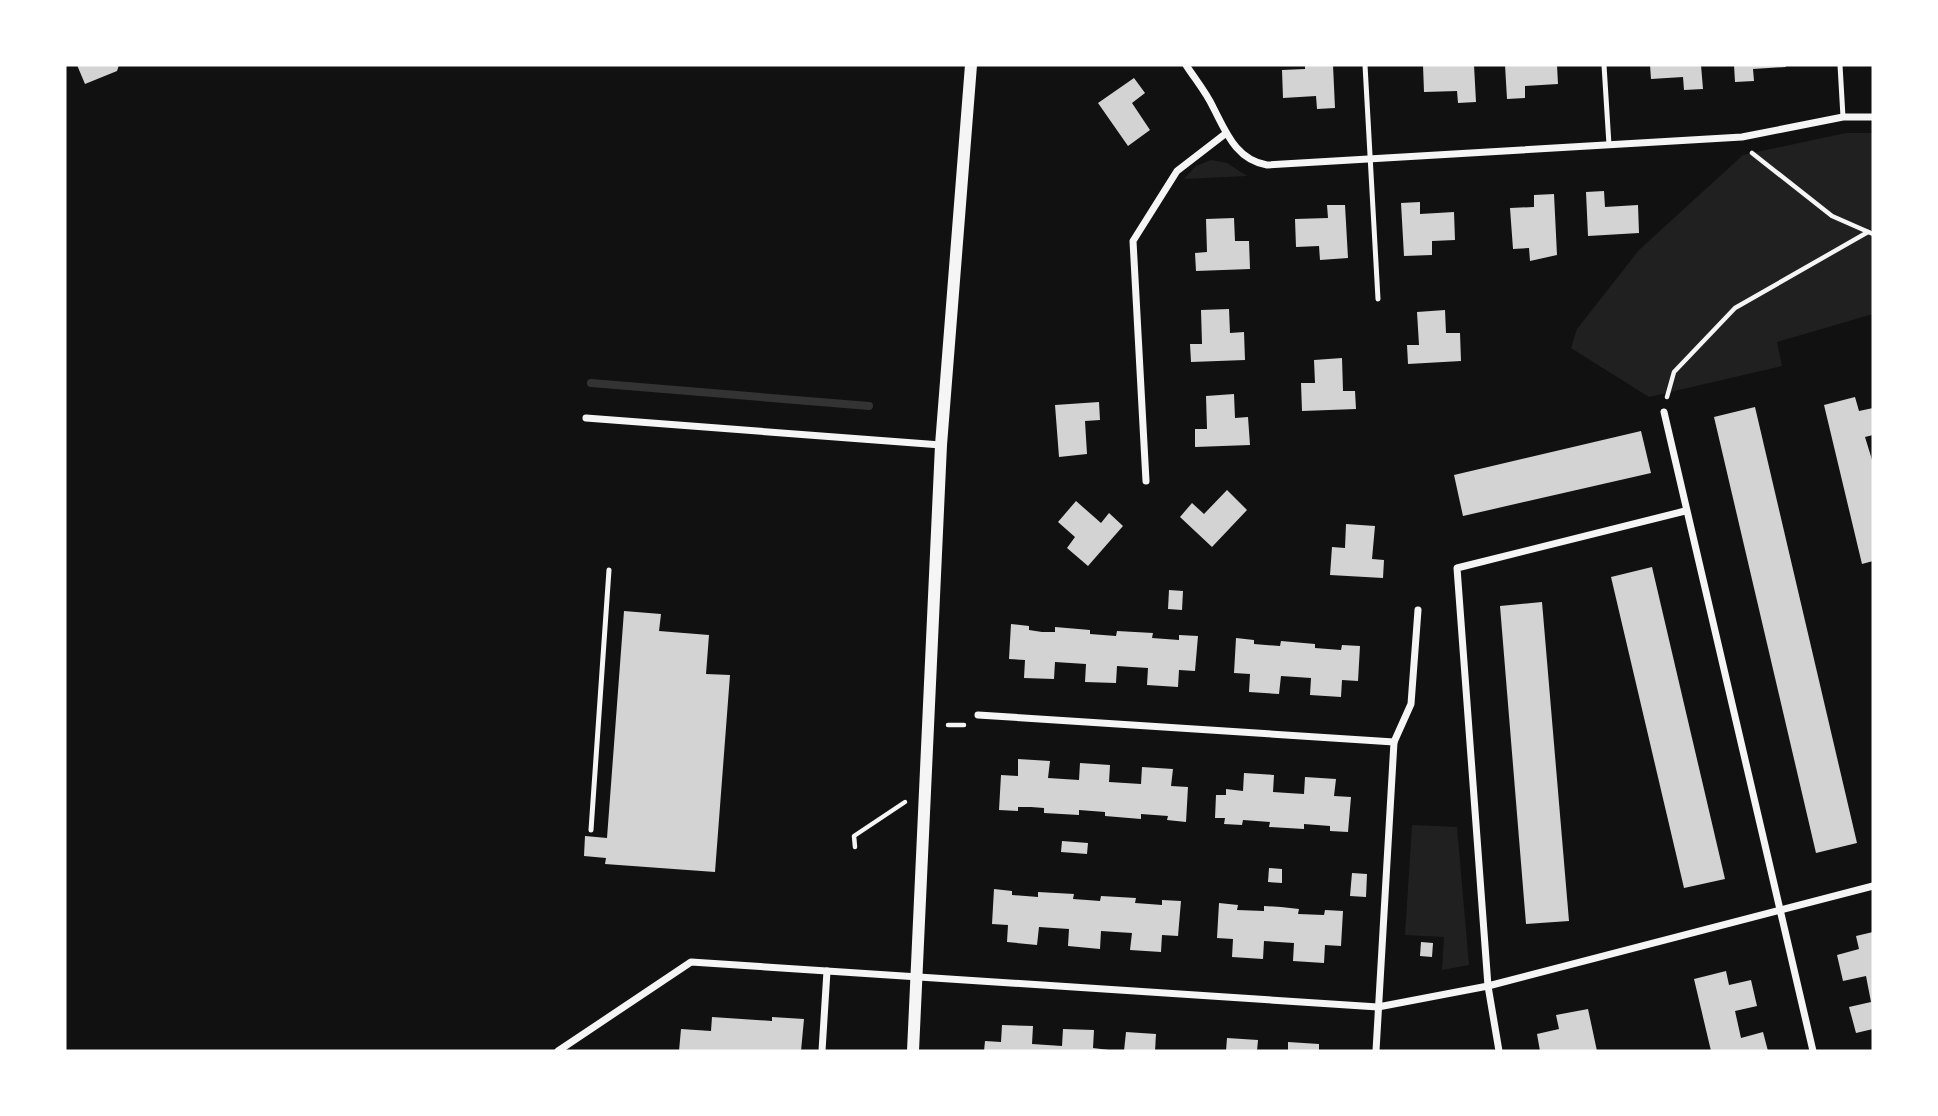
<svg xmlns="http://www.w3.org/2000/svg" width="1938" height="1116" viewBox="0 0 1938 1116" font-family="Signika,sans-serif">
<rect width="100%" height="100%" fill="#111"/>
<!-- green -->
<g fill="#202020">
<polygon points="1846,133 1873,133 1873,314 1777,342 1782,366 1649,397 1571,348 1577,329 1639,250 1743,155"/>
<polygon points="1211,160 1227,163 1247,176 1184,179 1196,166"/>
<polygon points="1412,825 1457,827 1469,965 1442,970 1444,937 1405,935"/>
</g>
<g fill="none" stroke-linecap="round" stroke-linejoin="round">
<!-- stream -->
<polyline stroke="#333" stroke-width="8" points="591,383 869,406"/>
</g>
<!-- building -->
<g fill="#d3d3d3">
<polygon points="77,65 119,65 117,71 85,84"/>
<polygon points="1305,65 1333,65 1335,108 1317,109 1316,96 1283,98 1282,70 1305,69"/>
<polygon points="1423,65 1474,65 1476,102 1458,103 1457,91 1424,92"/>
<polygon points="1505,65 1557,65 1558,84 1525,86 1525,98 1507,99"/>
<polygon points="1650,65 1701,65 1703,89 1684,90 1683,77 1651,79"/>
<polygon points="1734,65 1785,65 1786,67 1753,69 1754,81 1735,82"/>
<polygon points="1134,78 1145,93 1132,103 1150,130 1128,146 1098,103"/>
<polygon points="1604,191 1605,207 1638,205 1639,233 1588,236 1586,192"/>
<polygon points="1554,194 1557,255 1530,261 1529,248 1513,249 1510,208 1534,207 1534,195"/>
<polygon points="1420,202 1420,214 1454,212 1455,240 1432,241 1432,255 1404,256 1401,203"/>
<polygon points="1327,205 1345,205 1348,258 1320,260 1319,246 1296,247 1295,219 1328,218"/>
<polygon points="1234,218 1235,241 1249,241 1250,269 1196,271 1195,253 1207,252 1206,219"/>
<polygon points="1229,309 1230,333 1244,332 1245,360 1191,362 1190,344 1202,344 1201,310"/>
<polygon points="1445,310 1446,333 1460,333 1461,361 1408,364 1407,345 1419,345 1417,312"/>
<polygon points="1342,358 1343,391 1355,391 1356,409 1302,411 1301,383 1315,383 1314,360"/>
<polygon points="1234,394 1235,418 1248,417 1250,445 1195,447 1195,429 1207,429 1206,396"/>
<polygon points="1855,397 1859,411 1873,408 1873,435 1865,437 1873,463 1873,561 1862,564 1824,405"/>
<polygon points="1099,402 1100,420 1085,421 1087,454 1059,457 1055,405"/>
<polygon points="1755,407 1857,843 1816,853 1714,417"/>
<polygon points="1641,431 1651,473 1463,516 1454,475"/>
<polygon points="1227,490 1247,510 1212,547 1180,517 1192,503 1204,514"/>
<polygon points="1076,501 1101,523 1109,513 1123,526 1088,566 1067,548 1075,537 1058,522"/>
<polygon points="1346,524 1375,526 1372,559 1384,560 1383,578 1330,575 1332,547 1345,548"/>
<polygon points="1652,567 1725,879 1684,888 1611,577"/>
<polygon points="1169,590 1183,591 1182,610 1168,609"/>
<polygon points="1542,602 1569,921 1526,924 1500,606"/>
<polygon points="624,611 661,614 659,631 709,635 706,674 730,675 715,872 605,864 606,858 584,856 585,836 607,838"/>
<polygon points="1011,624 1029,626 1029,630 1042,632 1055,632 1055,627 1090,630 1090,634 1116,636 1117,631 1153,633 1152,638 1179,640 1179,635 1198,636 1195,671 1179,670 1178,687 1147,685 1148,668 1132,667 1117,666 1116,683 1085,682 1086,664 1055,662 1054,679 1024,678 1025,660 1009,659"/>
<polygon points="1236,638 1254,640 1254,644 1280,646 1281,641 1315,644 1315,648 1341,650 1342,645 1360,646 1358,681 1342,680 1341,697 1310,695 1311,678 1281,676 1279,694 1249,692 1250,674 1234,673"/>
<polygon points="1018,759 1050,761 1048,778 1079,780 1080,763 1110,765 1109,782 1141,784 1142,767 1173,769 1171,786 1188,787 1186,822 1167,820 1168,816 1141,814 1141,819 1105,816 1105,812 1079,810 1079,815 1044,813 1044,808 1031,807 1018,807 1018,811 999,810 1001,775 1018,776"/>
<polygon points="1244,773 1274,775 1273,792 1288,793 1304,794 1305,777 1336,779 1334,796 1351,797 1348,832 1330,831 1330,826 1304,824 1304,829 1269,827 1270,822 1243,820 1242,825 1224,824 1225,818 1215,818 1216,795 1226,795 1226,789 1243,791"/>
<polygon points="1062,841 1088,843 1087,854 1061,852"/>
<polygon points="1269,868 1282,869 1282,883 1268,882"/>
<polygon points="1352,873 1367,874 1366,897 1350,896"/>
<polygon points="994,889 1012,891 1012,895 1038,897 1038,892 1074,894 1073,899 1087,900 1100,901 1101,896 1136,898 1135,903 1149,904 1162,905 1162,900 1181,901 1178,936 1162,935 1161,952 1130,950 1132,933 1116,932 1101,931 1100,949 1068,946 1069,929 1039,927 1037,945 1007,942 1008,925 992,924"/>
<polygon points="1219,903 1238,905 1237,910 1264,911 1264,906 1281,907 1299,909 1298,914 1324,915 1325,910 1343,911 1341,946 1325,945 1324,963 1293,961 1294,943 1264,941 1263,959 1232,957 1233,939 1217,938"/>
<polygon points="1873,932 1873,1029 1856,1033 1849,1007 1871,1002 1866,976 1843,981 1837,955 1859,949 1856,936"/>
<polygon points="1421,942 1433,943 1432,957 1420,956"/>
<polygon points="1726,971 1729,985 1751,980 1757,1006 1735,1011 1741,1038 1763,1032 1768,1051 1711,1051 1694,979"/>
<polygon points="1588,1009 1597,1051 1540,1051 1537,1034 1559,1029 1556,1015"/>
<polygon points="712,1017 772,1021 772,1017 804,1019 801,1051 679,1051 681,1029 711,1031"/>
<polygon points="1002,1025 1033,1026 1032,1044 1062,1046 1063,1029 1094,1030 1093,1048 1117,1051 984,1051 985,1041 1001,1042"/>
<polygon points="1126,1032 1156,1034 1155,1051 1124,1051"/>
<polygon points="1227,1038 1258,1040 1257,1051 1226,1051"/>
<polygon points="1288,1042 1319,1044 1319,1051 1288,1051"/>
</g>
<g fill="none" stroke-linecap="round" stroke-linejoin="round">
<!-- path -->
<g stroke="#f5f5f5" stroke-width="4.5">
<polyline points="1752,153 1832,216 1873,234"/>
<polyline points="1667,397 1674,372 1735,308 1868,232"/>
<polyline points="948,725 964,725"/>
<polyline points="855,847 854,836 905,802"/>
</g>
<!-- service -->
<g stroke="#f5f5f5" stroke-width="5">
<polyline points="1365,65 1378,299"/>
<polyline points="1604,65 1609,145"/>
<polyline points="1840,65 1843,117"/>
<polyline points="591,830 609,570"/>
</g>
<!-- minor -->
<g stroke="#f5f5f5" stroke-width="7">
<path d="M1186,65c9,14 20,27 27,42 13,25 23,53 54,58l475,-28 101,-20h30"/>
<polyline points="1664,412 1813,1051"/>
<polyline points="586,418 941,445"/>
<polyline points="1146,481 1133,241 1177,171 1225,134"/>
<polyline points="978,715 1394,742"/>
<polyline points="558,1051 691,962 1378,1007 1488,986 1873,886"/>
<polyline points="822,1051 827,971"/>
<polyline points="1376,1051 1394,742 1411,704 1418,610"/>
<polyline points="1499,1051 1488,986 1457,568 1685,511"/>
</g>
<!-- tertiary -->
<polyline stroke="#f5f5f5" stroke-width="12" points="913,1051 941,445 971,65"/>
</g>
<!-- border -->
<rect width="1938" height="1116" fill="none" stroke="#ffffff" stroke-width="133"/>
</svg>
